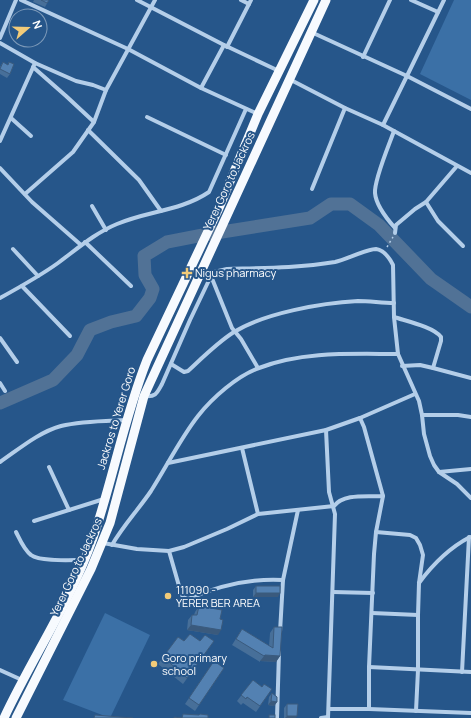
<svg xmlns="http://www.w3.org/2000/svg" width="471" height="718" viewBox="0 0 471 718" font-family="Manrope,sans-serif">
<rect width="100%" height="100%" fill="#26568a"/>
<!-- green -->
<g fill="#3b70a6">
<polygon points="454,0 471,0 471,100 420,74"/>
<polygon points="105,613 150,635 110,718 63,700"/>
</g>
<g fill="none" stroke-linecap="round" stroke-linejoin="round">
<!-- river -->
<polyline stroke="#517296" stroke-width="13" points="0,403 53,380 77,355 90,330 111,322 136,316 150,298 153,289 145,275 144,256 167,242 203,235 310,218 331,204 350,204 379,225 431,279 471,307"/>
<!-- path -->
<polyline stroke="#b4cee9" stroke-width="1.5" stroke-dasharray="2 3" stroke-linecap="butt" points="387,247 393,237"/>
<!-- street -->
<g stroke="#b4cee9" stroke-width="4">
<polyline points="21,0 128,49 201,88 258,114"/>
<polyline points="137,0 224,45 279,71"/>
<polyline points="241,0 249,4"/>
<polyline points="411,0 438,12"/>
<polyline points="311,32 407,76 471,109"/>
<polyline points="0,38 16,0"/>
<polyline points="0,43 35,63 76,81 93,85 106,90"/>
<polyline points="227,47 251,0"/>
<polyline points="363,57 390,0"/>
<polyline points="33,67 66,96 94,122"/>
<polyline points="289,79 345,108 383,125 471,173"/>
<polyline points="201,88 224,45"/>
<polyline points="147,117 226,155"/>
<polyline points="11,118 31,136"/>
<polyline points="383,125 444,0"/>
<polyline points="88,130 139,180 161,211"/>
<path d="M394,131c-5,14 -20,49 -19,62 1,13 12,26 20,35"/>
<polyline points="0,141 35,63"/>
<polyline points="0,168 32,202 81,245"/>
<polyline points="312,189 345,108"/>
<polyline points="25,194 73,152 94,122 106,90 155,0"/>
<polyline points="426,202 438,221 463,246"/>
<polyline points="92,206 106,230"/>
<polyline points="395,233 396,225 415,209 426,202 457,166"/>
<polyline points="85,242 131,286"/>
<polyline points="13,249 38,276"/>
<polyline points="211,276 232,328 241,339 258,368"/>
<polyline points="22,286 70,336"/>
<path d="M0,298c20,-11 40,-22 58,-35 19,-14 37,-30 59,-39 30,-13 64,-13 92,-32l37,-83"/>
<path d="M394,317c12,4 40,10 47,20v4l-8,27"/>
<polyline points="0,338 17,362"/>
<path d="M171,364l13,8 4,-1c14,-13 30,-29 46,-39 31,-19 87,-29 124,-31 12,0 24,2 36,2"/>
<polyline points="402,366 420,365 433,368 471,378"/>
<polyline points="0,383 5,391"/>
<path d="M145,396c11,1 12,-3 17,-12l28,-64 21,-44 3,-4 13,-3c36,-1 72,-1 108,-7 10,-2 32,-13 41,-13 8,1 14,10 17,16l1,52 4,37 21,47 3,14 2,19 6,22 4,9 5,7 18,12 14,14"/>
<polyline points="422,415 458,415 471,417"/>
<polyline points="360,418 364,427 383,496 376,532 374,554 369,667 369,709"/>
<polyline points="326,430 329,492 335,514 328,718"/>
<polyline points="242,448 258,514"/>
<path d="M0,462c19,-13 39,-30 61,-36 21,-5 44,-5 65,-6"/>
<polyline points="168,463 326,430 360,418 415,394"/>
<polyline points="49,467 69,510"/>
<polyline points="439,472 471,469"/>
<polyline points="34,521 104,499"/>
<path d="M16,532c4,8 8,18 15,23 9,7 41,5 53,5"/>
<polyline points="376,532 410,535 416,538 420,545 423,555 419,583 418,615 418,670 416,711"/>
<path d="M103,543l34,6 32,2 15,-4 43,-18 31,-15 76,-8c10,-13 33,-9 49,-10"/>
<path d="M112,545c11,-19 26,-35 39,-54 16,-25 29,-52 47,-75 14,-18 39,-40 61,-48 44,-17 93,-14 139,-14"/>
<path d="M169,551l12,42 2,4 5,2c30,-13 61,-21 95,-19"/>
<path d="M419,583c14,-19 30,-35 51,-46"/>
<polyline points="333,592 373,593"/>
<polyline points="372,613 418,615"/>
<polyline points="280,632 283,580 298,510"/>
<polyline points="369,667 471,672"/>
<polyline points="0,670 22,680"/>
<polyline points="462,672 469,537"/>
<polyline points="329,709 369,709 471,713"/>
<polyline points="277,718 279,652"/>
<polyline points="321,718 328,717"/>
</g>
<!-- primary -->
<g stroke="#f7fafe" stroke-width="9">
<path d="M4,718c28,-60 67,-117 89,-180 20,-59 31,-120 54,-178l72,-152 39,-94 56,-114"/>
<polyline points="16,718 91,569 110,523 144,396 155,372 326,0"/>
</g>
</g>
<!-- wall -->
<g fill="#476f99">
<polygon points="34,0 49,0 45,7 33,2"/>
<polygon points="3,62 7,65 9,62 10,74 7,78 0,74 0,67"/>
<polygon points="256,586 278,597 253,597 253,590"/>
<polygon points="199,606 218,635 187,630 188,620 192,615 194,615 195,612"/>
<polygon points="274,627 280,656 276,662 260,661 260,662 232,645 242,629 269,646 270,633"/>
<polygon points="178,637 184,641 214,641 183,684 158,664"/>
<polygon points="214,661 224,668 195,711 185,704"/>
<polygon points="253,680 262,687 272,689 256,712 243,703 241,705 237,701"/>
<polygon points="272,693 277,702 274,706 268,705 269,697"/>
<polygon points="287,704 296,718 284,718 284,708"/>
</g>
<!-- shaded-wall -->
<g fill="#3a5a7d">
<polygon points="256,593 280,593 278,597 253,597"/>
<polygon points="191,625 221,630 218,635 187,630"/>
<polygon points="265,655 280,656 276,662 260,661"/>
<polygon points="271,701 277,702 274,706 268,705"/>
<polygon points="287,716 297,716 296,718 285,718"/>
</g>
<!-- building -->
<g fill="#5381b2" stroke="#3a5a7d">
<polygon points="41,0 49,0 47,3"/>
<polygon points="3,62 8,65 9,62 14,64 10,74 0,69"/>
<rect x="256" y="586" width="24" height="7"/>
<polygon points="199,606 222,610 220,619 223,620 221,630 191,625 192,615 197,615"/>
<polygon points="274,627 282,627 280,656 265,655 264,656 236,639 242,629 273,648"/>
<polygon points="190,634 200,641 205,635 214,641 187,678 163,657 178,637 184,641"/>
<polygon points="214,661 224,668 199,705 189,698"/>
<polygon points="253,680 262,687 264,684 272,689 260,706 247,697 246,699 241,695"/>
<polygon points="272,693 277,697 277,702 271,701"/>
<polygon points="287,704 298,704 297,716 287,716"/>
<polygon points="183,714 199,715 200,714 208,715 208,718 174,718 174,717 182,718"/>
<polygon points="95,715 133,718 94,718"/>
<rect x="269" y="715" width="6" height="3"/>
</g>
<!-- markers -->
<g fill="#f2cb79" stroke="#26568a" stroke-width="1.5">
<path d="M185 267h4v4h4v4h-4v4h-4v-4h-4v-4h4z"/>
<circle cx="168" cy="596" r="4"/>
<circle cx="154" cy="664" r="4"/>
</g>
<g text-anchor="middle" stroke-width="4" stroke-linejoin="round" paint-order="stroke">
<!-- street labels -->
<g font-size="11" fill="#fff" stroke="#26568a">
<text transform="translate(229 181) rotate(-65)" y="4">Yerer Goro to Jackros</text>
<text transform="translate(116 418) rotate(-73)" y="4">Jackros to Yerer Goro</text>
<text transform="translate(76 567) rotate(-65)" y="4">Yerer Goro to Jackros</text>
</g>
<!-- poi labels -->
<g font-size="11" fill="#fff" stroke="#26568a" text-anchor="start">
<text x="195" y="277">Nigus pharmacy</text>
<text x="176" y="594">111090 -<tspan x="176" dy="13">YERER BER AREA</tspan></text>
<text x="162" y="662">Goro primary<tspan x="162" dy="13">school</tspan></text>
</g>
</g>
<!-- north arrow -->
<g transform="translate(28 28) rotate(70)"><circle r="19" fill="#26568a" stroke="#7d9ab9"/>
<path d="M0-3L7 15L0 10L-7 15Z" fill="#f2cb79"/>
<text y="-6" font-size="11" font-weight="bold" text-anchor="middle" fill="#ffffff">N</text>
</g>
</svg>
